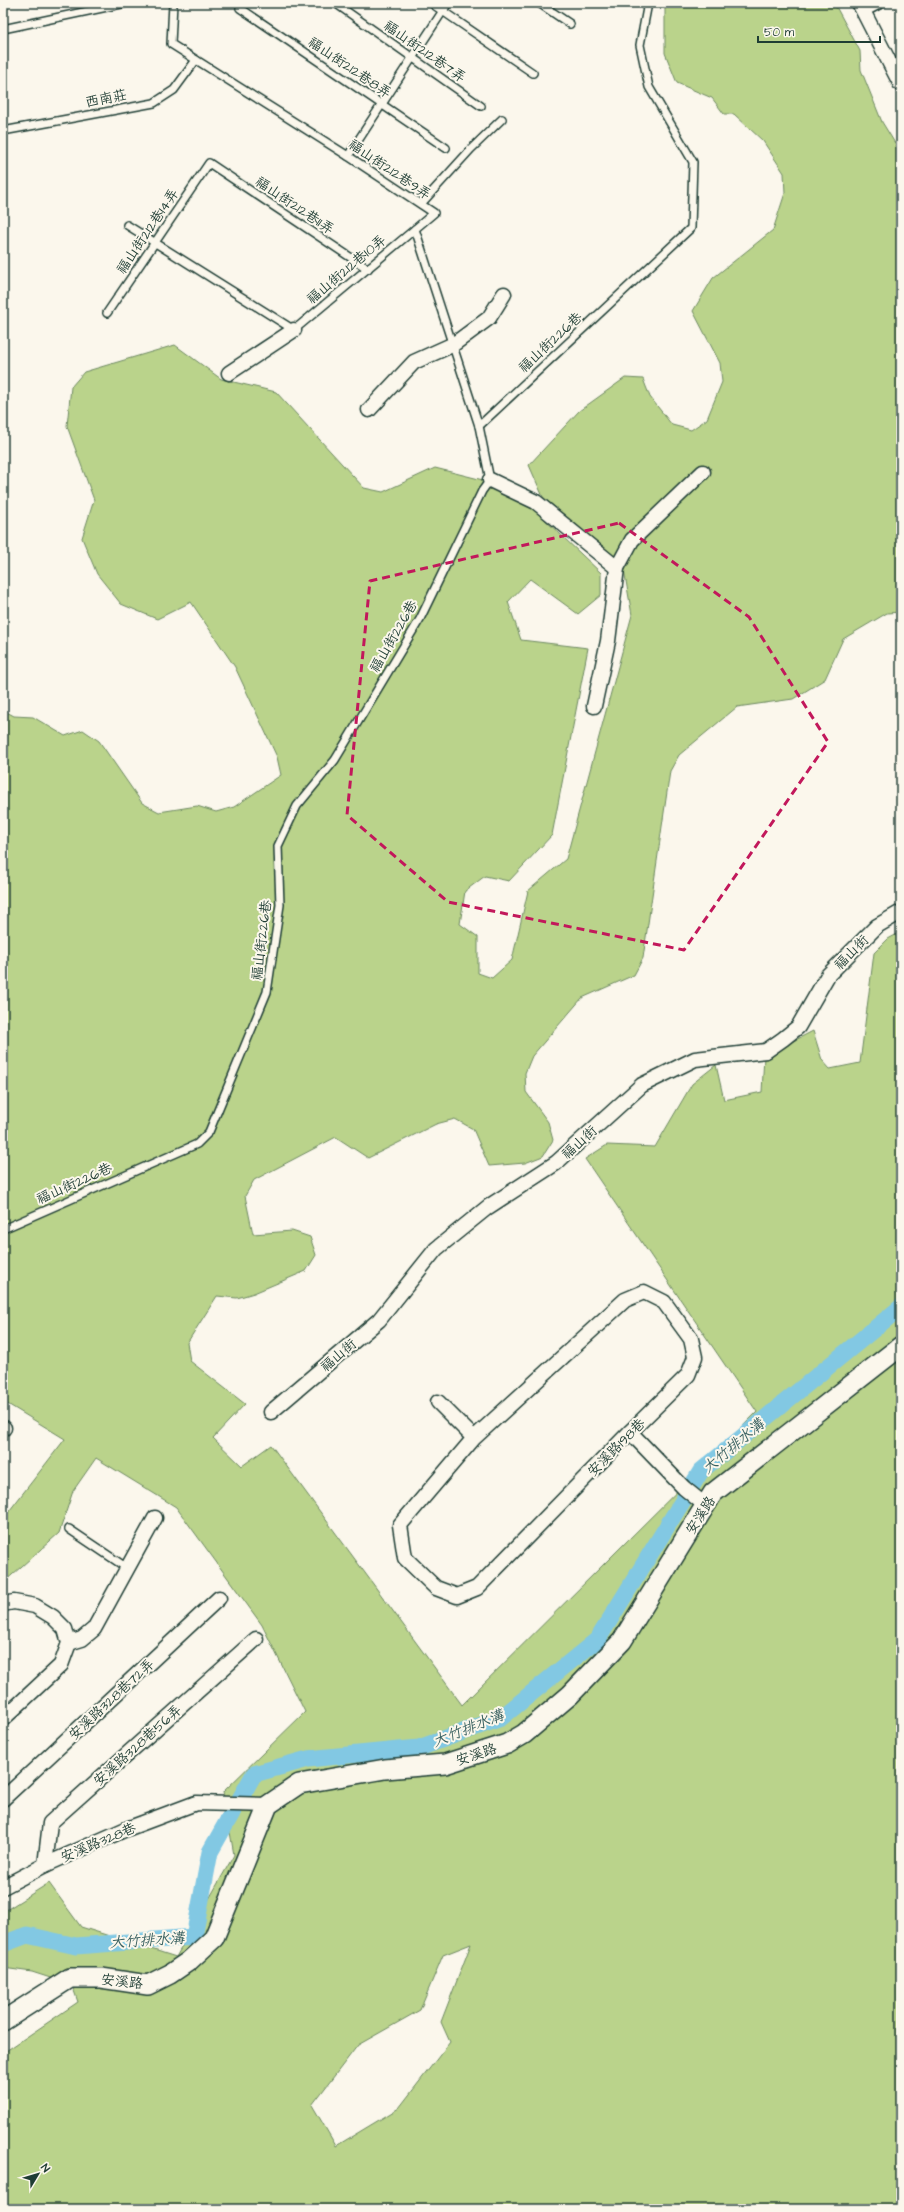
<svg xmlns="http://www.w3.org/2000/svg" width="904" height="2212" viewBox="0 0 904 2212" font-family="'Architects Daughter','LXGW WenKai TC',sans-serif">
<rect width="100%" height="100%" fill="#fbf7ec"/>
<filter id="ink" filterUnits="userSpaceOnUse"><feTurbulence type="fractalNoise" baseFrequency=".025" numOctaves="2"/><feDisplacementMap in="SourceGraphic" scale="8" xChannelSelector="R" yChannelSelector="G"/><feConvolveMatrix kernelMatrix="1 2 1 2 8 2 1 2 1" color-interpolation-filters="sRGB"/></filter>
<g filter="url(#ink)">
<!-- green -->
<path fill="#bad38b" stroke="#6c8860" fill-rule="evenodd" d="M665,3h169l26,48 1,19 21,52 19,31v459l-14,1 -44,26 -18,40 -32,20 -56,8 -58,48 -9,16 -27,187 -9,17 -52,23 -50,58 -7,17 1,19 22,30 5,18 -10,16 -18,7 -36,3 -16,-37 -18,-10 -19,5 -68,34 -32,-21 -82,43 -9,16 8,38 39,-3 18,6 6,18 -10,16 -52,22 -17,5 -20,-2 -30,47 3,18 55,43 -32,34 29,28 29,-21 191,260 295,-293 -172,-253 22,-14 48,2 37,-63 24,-19 8,35 38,-8 2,-36 49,-25 9,29 8,9 30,-6 14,-110 14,-14 13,-7v1277h-898v-156l75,-51 -6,-17 -40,-13 -29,-4v-56l46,-29 32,44 95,30 58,-102 -11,-63 82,-80 -43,-87 -86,-118 -80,-49 -23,33 -14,42 -56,50v-64l62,-80 -59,-36 -3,4v-697l11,6 19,1 32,19 18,-6 16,11 43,62 17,9 38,-6 19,6 18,-5 47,-32 -4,-18 -42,-90 -44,-65 -34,17 -36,-15 -24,-30 -15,-36 12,-38 -27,-74 4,-39 13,-15 91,-27 46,34 55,13 88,96 19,4 52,-24 56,14 33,18 77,73v22l-23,19 -48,-35 -22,23 13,38 67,8 -36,187 -43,46 -24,-5 -20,15 -5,33 18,13v36l14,5 20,-18 16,-69 38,-32 66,-244 -9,-51 -80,-67 -14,-32 50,-54 46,-33 18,1 7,18 22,28 19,5 16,-11 15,-37 -2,-19 -27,-52 20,-33 60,-48 12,-37 -1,-20 -21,-32 -29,-27h-10l-12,-16 -35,-15 -12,-30zM471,1944l-30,78 9,20 -51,66 -63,38 -24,-41 46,-60 62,-35 23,-55z"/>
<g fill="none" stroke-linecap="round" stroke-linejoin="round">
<!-- canal -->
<polyline stroke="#82c8e3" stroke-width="17" points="3,1944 27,1935 76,1946 194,1937 210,1852 254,1774 308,1759 419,1748 501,1718 598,1639 701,1471 901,1307"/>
<!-- lane casing -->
<g stroke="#1f3d34" stroke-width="10">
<g id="lane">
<polyline points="335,3 481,106"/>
<polyline points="431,3 533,73"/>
<polyline points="539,3 570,24"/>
<polyline points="240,8 446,148"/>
<polyline points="864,13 883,3"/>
<polyline points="3,29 126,3"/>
<polyline points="3,131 154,103 174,90 196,60"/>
<polyline points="348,156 448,3"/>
<polyline points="421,204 471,149 502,119"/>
<polyline points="127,225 294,330 415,229"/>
<polyline points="107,313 209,163 368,269"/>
<polyline points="479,426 691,228 693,162 649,87 640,45 648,3"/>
<polyline points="3,1229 197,1144 209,1132 267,992 280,905 278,846 297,806 335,760 420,619 482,491 490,480 479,426 415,229 434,213 348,156 171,44 173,3"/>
<polyline points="69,1529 127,1568"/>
</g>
</g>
<!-- street casing -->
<g stroke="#1f3d34" stroke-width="17">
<g id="street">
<polyline points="859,3 901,85"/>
<polyline points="229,373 294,330"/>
<polyline points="369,410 414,362 454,344 489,318 504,294"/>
<polyline points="490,480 536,502 617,568 608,641 594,706"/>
<polyline points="617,568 632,540 703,472"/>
<polyline points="438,1402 474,1438 400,1525 405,1558 436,1588 457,1596 477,1588 630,1432 688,1375 695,1357 691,1339 664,1302 644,1292 625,1300 474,1438"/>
<polyline points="271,1412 379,1320 436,1249 488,1207 556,1163 642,1085 695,1059 766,1051 783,1039 798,1027 828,975 877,926 901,912"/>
<polyline points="3,1429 4,1428"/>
<polyline points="630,1432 684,1488 705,1505"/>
<polyline points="3,1604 14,1602 35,1606 53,1617 65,1629 69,1643 61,1665 3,1719"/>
<polyline points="69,1643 82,1639 94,1629 155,1518"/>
<polyline points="3,1799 219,1598"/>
<polyline points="45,1865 50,1823 256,1639"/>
<polyline points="3,1887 45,1865 124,1830 196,1803 268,1805"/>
</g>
</g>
<!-- secondary casing -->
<g stroke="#1f3d34" stroke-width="22">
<polyline id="secondary" points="3,2021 70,1978 101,1978 148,1985 170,1974 189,1961 214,1938 268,1805 299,1784 385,1769 445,1764 507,1744 524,1734 570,1695 622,1641 713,1493 901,1346"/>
</g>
<!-- lane -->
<use href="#lane" stroke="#fbf7ec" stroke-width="7"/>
<!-- street -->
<use href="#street" stroke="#fbf7ec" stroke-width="14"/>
<!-- secondary -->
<use href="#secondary" stroke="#fbf7ec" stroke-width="19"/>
</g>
</g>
<!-- marked area -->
<path fill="none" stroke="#c2185b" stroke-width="3" stroke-dasharray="8 5" stroke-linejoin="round" d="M619,523l130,94 79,125 -144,208 -236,-48 -101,-87 23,-234z"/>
<g text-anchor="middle" stroke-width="4" stroke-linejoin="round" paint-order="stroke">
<!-- street labels -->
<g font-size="14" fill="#1f3d34" stroke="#fbf7ec">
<text transform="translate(425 51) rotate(35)" y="5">福山街212巷7弄</text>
<text transform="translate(350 67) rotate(34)" y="5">福山街212巷8弄</text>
<text transform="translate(106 98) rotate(-11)" y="5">西南莊</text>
<text transform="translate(390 169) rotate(34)" y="5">福山街212巷9弄</text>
<text transform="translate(295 205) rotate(34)" y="5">福山街212巷11弄</text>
<text transform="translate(147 231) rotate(-56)" y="5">福山街212巷14弄</text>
<text transform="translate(346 269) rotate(-40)" y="5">福山街212巷10弄</text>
<text transform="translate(550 342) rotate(-43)" y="5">福山街226巷</text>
<text transform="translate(393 636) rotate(-60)" y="5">福山街226巷</text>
<text transform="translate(261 940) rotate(-83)" y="5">福山街226巷</text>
<text transform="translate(851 952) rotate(-45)" y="5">福山街</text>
<text transform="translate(579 1142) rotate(-42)" y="5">福山街</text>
<text transform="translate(74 1183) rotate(-24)" y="5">福山街226巷</text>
<text transform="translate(338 1355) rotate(-40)" y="5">福山街</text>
<text transform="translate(616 1447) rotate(-45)" y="5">安溪路198巷</text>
<text transform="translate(700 1515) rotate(-57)" y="5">安溪路</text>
<text transform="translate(111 1699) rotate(-43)" y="5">安溪路328巷72弄</text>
<text transform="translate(137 1745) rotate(-42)" y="5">安溪路328巷56弄</text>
<text transform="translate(476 1754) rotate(-18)" y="5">安溪路</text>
<text transform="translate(98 1842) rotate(-23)" y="5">安溪路328巷</text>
<text transform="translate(122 1981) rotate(6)" y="5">安溪路</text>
</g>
<!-- water labels -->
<g font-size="15" font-style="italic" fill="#386060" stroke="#fbf7ec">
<text transform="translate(733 1446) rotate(-40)" y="5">大竹排水溝</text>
<text transform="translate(468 1728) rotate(-22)" y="5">大竹排水溝</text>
<text transform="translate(147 1940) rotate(-4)" y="5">大竹排水溝</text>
</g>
</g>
<!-- margin -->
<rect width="904" height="2212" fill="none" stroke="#fbf7ec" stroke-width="16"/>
<rect x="8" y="8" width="888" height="2196" fill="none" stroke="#1f3d34" stroke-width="1.5" filter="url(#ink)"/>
<!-- north arrow -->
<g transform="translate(38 2174) rotate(52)" stroke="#fbf7ec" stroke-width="3" paint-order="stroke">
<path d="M0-3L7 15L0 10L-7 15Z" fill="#1f3d34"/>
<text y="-6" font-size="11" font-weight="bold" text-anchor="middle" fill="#1f3d34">N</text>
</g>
<!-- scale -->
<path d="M758 36v6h122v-6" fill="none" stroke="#1f3d34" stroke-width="2"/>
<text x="764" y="36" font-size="12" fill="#1f3d34" stroke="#fbf7ec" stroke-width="3" paint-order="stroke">50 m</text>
</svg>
